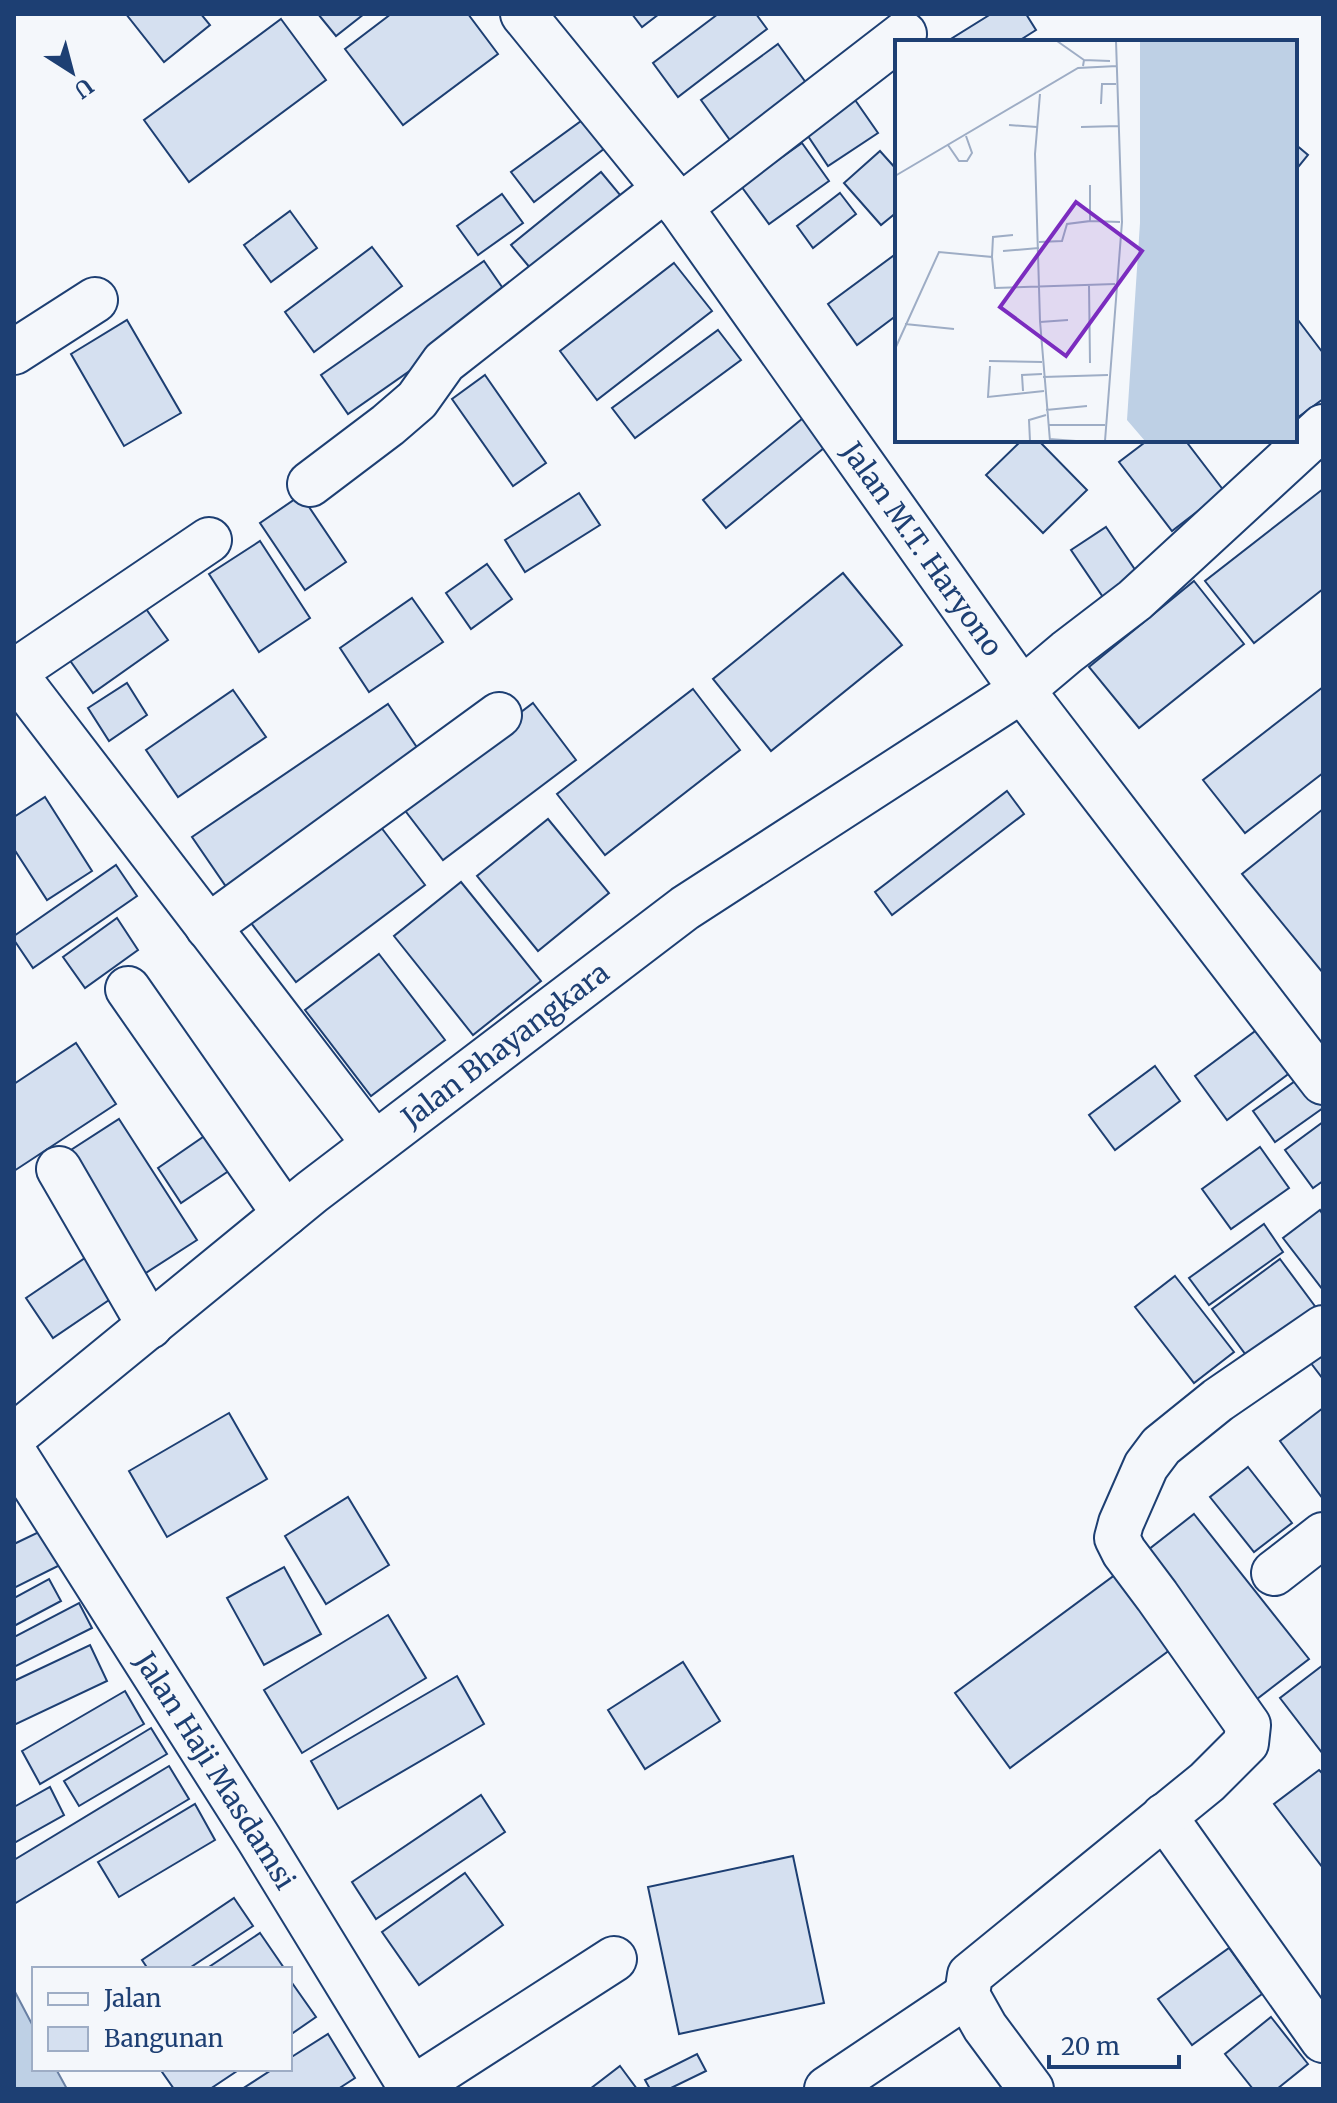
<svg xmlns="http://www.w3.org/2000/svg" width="1337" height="2103" viewBox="0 0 1337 2103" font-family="Merriweather,serif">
<rect width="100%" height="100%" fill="#f4f7fb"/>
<!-- water -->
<polygon fill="#bed0e5" stroke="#687fa3" stroke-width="2" points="14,1990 34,2028 34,2069 56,2069 67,2089 14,2089"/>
<!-- building -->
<g fill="#d5e0f0" stroke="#1d3f73" stroke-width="2">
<polygon points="126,14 201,14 210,25 164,62"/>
<polygon points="318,14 364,14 336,36"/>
<polygon points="391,14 468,14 498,54 403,125 345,49"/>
<polygon points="632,14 659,14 642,27"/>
<polygon points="718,14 756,14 767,29 678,97 653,63"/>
<polygon points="991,14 1026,14 1036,30 1017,42 946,42"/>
<polygon points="281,19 326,80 189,182 144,120"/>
<polygon points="778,44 812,91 735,147 701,100"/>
<polygon points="853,97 878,133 828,166 804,130"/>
<polygon points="588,116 609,145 534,202 511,172"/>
<polygon points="802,143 829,181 769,224 741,186"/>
<polygon points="1295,144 1308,155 1295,171"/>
<polygon points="880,151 897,170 897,212 881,225 844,183"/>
<polygon points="601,172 621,196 531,269 511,245"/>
<polygon points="840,193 856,214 813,248 797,226"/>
<polygon points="502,194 523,223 478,255 457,226"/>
<polygon points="290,211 317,248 271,282 244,245"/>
<polygon points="372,247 402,286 314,352 285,312"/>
<polygon points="897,253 897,315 857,345 828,304"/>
<polygon points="484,261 511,300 348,414 321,375"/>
<polygon points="674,263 712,311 597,400 560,351"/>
<polygon points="1295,316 1323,353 1323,399 1297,418 1295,415"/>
<polygon points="127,320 181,413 124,446 71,354"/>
<polygon points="718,330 741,360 635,438 612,408"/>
<polygon points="485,375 546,463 513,486 452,399"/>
<polygon points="808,414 830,443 726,528 703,500"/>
<polygon points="1022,440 1038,440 1087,490 1043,533 986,475"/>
<polygon points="1148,440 1185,440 1224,491 1172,531 1119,462"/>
<polygon points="1323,489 1323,589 1254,643 1205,581"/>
<polygon points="579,493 600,525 525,572 505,540"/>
<polygon points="301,495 346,562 305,590 260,523"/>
<polygon points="1106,527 1140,577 1105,600 1071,550"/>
<polygon points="260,541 310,618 259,652 209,574"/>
<polygon points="487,564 512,599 471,629 446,593"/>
<polygon points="843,573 902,645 771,751 713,679"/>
<polygon points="1194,581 1244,644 1139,728 1089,667"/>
<polygon points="412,598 443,642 369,692 340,648"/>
<polygon points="139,599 168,640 93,693 64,652"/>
<polygon points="127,683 147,715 109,741 88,708"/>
<polygon points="1323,687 1323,773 1245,833 1203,780"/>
<polygon points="693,689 740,750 605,855 557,794"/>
<polygon points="233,690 266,737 178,797 146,750"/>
<polygon points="533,703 576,760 443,860 400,804"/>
<polygon points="388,704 422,755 227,888 192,837"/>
<polygon points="1007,791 1024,814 892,915 875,892"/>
<polygon points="45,797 92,871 47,900 14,849 14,817"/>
<polygon points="1323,809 1323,973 1242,874"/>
<polygon points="548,819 609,893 538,951 477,876"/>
<polygon points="377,822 425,885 296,982 248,919"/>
<polygon points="116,865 137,896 33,968 14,940 14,936"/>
<polygon points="461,882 541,981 473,1035 394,936"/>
<polygon points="117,918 138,950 85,988 63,957"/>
<polygon points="379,954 445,1040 371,1096 305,1010"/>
<polygon points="1262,1026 1295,1069 1227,1120 1195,1076"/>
<polygon points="76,1043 116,1104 14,1171 14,1084"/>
<polygon points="1155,1066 1180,1101 1115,1150 1089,1115"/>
<polygon points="1305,1074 1323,1100 1323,1108 1275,1142 1253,1111"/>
<polygon points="119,1119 197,1240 138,1278 60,1157"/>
<polygon points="1323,1122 1323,1181 1313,1188 1285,1150"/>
<polygon points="219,1126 242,1162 181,1203 158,1168"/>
<polygon points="1260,1147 1289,1188 1231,1229 1202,1189"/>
<polygon points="1320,1210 1323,1215 1323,1290 1283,1238"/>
<polygon points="1264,1224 1283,1252 1209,1305 1189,1278"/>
<polygon points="85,1258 112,1298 53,1338 26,1298"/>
<polygon points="1280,1259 1323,1317 1257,1370 1212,1309"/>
<polygon points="1175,1276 1234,1352 1194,1383 1135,1307"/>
<polygon points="1323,1340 1323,1379 1304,1354"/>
<polygon points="1323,1408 1323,1499 1280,1441"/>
<polygon points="229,1413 267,1479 167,1537 129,1471"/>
<polygon points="1248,1467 1292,1523 1254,1552 1210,1497"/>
<polygon points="348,1497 389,1565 326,1604 285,1536"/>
<polygon points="1194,1514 1309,1659 1253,1702 1139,1557"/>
<polygon points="43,1530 60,1565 14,1588 14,1544"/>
<polygon points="1127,1566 1182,1641 1010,1768 955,1693"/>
<polygon points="284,1567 321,1634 264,1665 227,1598"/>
<polygon points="49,1579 61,1601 14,1626 14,1598"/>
<polygon points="79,1603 92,1628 14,1667 14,1637"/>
<polygon points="388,1615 426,1678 302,1753 264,1690"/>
<polygon points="90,1645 107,1681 14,1725 14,1681"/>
<polygon points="683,1662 720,1721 645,1769 608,1710"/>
<polygon points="1323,1665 1323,1754 1280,1698"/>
<polygon points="457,1676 484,1724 338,1809 311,1761"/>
<polygon points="125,1691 144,1724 40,1784 22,1751"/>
<polygon points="151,1728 167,1754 79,1806 64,1781"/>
<polygon points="169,1766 189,1799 14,1904 14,1860"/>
<polygon points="1319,1770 1323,1774 1323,1868 1274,1804"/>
<polygon points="50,1787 64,1815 14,1843 14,1807"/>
<polygon points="481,1795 505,1832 376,1919 352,1882"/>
<polygon points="195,1804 215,1840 119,1897 98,1862"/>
<polygon points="793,1856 824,2003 679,2034 648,1887"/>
<polygon points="465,1873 503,1925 419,1985 382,1932"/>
<polygon points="234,1898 253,1926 188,1969 148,1969 142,1960"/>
<polygon points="260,1933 284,1968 206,1969"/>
<polygon points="1229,1948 1262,1994 1192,2045 1158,1999"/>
<polygon points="290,1980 316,2017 290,2035"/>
<polygon points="1271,2017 1308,2064 1277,2089 1253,2089 1225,2054"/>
<polygon points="328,2034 355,2078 338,2089 242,2089 273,2069 290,2069 290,2058"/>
<polygon points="697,2054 706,2071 669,2089 650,2089 645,2080"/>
<polygon points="620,2066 637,2089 590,2089"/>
<polygon points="160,2069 240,2069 210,2089 174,2089"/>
</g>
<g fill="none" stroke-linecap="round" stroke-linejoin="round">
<!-- minor casing -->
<g stroke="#1d3f73" stroke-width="48">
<g id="minor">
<path id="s1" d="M523,14l157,193 342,483 301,392"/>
<polyline points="680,207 904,34"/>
<polyline points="14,352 95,300"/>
<polyline points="310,484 388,425 417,400 444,362 665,189"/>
<polyline points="14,672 209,540"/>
<polyline points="14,673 374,1143"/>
<polyline points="208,927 499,715"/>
<polyline points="128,989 285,1214"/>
<polyline points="59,1169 150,1326"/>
<path id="s2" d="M14,1436l298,-244 373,-284 337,-218 45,-38 68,-52 188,-173"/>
<polyline points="1274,1573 1323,1535"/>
<polyline points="1164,1816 1323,2040"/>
<polyline points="412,2089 614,1959"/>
<polyline points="827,2089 967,1995"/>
<polyline points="1031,2089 985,2027 967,1995 970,1975 1207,1782 1246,1743 1248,1725 1157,1596 1124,1552 1117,1538 1121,1523 1146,1466 1161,1446 1218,1400 1323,1328"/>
</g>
</g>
<!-- highway casing -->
<g stroke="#1d3f73" stroke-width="48">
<g id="highway">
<path id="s3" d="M14,1453l245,386 153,250"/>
</g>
</g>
<!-- minor -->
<use href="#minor" stroke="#f4f7fb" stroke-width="44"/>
<!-- highway -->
<use href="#highway" stroke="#f4f7fb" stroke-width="44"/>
</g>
<g text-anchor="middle" stroke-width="6" stroke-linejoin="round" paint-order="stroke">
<!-- street labels -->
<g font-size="28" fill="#1d3f73" stroke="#f4f7fb">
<text dy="10" stroke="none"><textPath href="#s1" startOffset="668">Jalan M.T. Haryono</textPath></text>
<text dy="10" stroke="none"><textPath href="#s2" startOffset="628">Jalan Bhayangkara</textPath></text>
<text dy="10" stroke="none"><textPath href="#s3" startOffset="376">Jalan Haji Masdamsi</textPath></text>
</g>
</g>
<!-- overview -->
<g transform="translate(895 40)">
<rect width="402" height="402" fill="#f4f7fb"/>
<path d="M245,1h157v400h-152l-18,-21 13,-197z" fill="#bed0e5"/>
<path fill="none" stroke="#9eadc5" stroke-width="2" d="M162,1l27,19M188,26l1,-6 26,1M145,54l-5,60 5,167 10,120M206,64l1,-20h14M114,85l28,2M186,87l38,-1M53,105l11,16h8l5,-8 -6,-17M0,136l183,-108 39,-2M195,181l30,1M144,202l23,-1 5,-17 23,-3v-36M108,211l36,-3M97,217l1,-20 20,-2M194,245l1,78M145,282l28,-2M10,284l49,5M0,309l44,-97 53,5 3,31 120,-4M94,321l53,1M95,326l-2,31 56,-6M148,337l65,-2M128,351l-1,-16 20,-1M151,370l41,-4M153,385h57M154,399l27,2M135,401l-1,-21 17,-5M210,401l17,-219 -6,-181"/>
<path fill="#7b2cbf" fill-opacity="0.15" stroke="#7b2cbf" stroke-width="4" d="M181,162l66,49 -76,105 -66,-49z"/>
<rect width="402" height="402" fill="none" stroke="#1d3f73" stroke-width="4"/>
</g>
<!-- border -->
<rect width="1337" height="2103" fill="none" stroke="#1d3f73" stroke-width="32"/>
<!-- legend -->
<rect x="32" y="1967" width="260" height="104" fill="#f4f7fb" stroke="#9eadc5" stroke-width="2"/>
<rect x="48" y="1993" width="40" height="12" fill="#f4f7fb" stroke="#9eadc5" stroke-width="2"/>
<text x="104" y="2007" font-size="24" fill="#1d3f73">Jalan</text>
<rect x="48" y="2027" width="40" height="24" fill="#d5e0f0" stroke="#9eadc5" stroke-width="2"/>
<text x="104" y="2047" font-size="24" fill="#1d3f73">Bangunan</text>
<!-- north arrow -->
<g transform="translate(72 72) rotate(144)" stroke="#f4f7fb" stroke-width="6" paint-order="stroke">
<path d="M0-6L14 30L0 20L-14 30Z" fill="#1d3f73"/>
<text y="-12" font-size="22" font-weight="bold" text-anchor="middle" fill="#1d3f73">U</text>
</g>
<!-- scale -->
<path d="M1049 2055v12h130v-12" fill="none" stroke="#1d3f73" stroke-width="4"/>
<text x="1061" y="2055" font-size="24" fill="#1d3f73" stroke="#f4f7fb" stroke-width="6" paint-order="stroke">20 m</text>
</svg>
